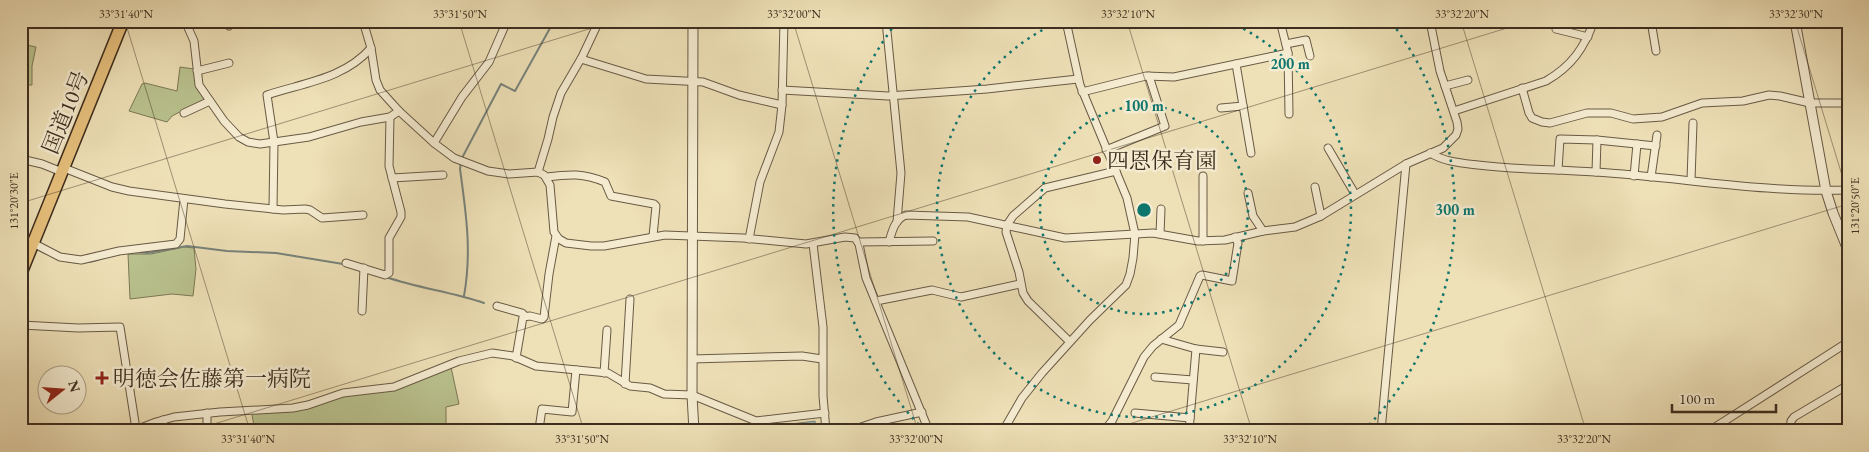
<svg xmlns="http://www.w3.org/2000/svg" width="1869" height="452" viewBox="0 0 1869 452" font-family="'EB Garamond','Noto Serif JP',serif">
<rect width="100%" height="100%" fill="#eee0b7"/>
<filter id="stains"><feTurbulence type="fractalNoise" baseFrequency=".004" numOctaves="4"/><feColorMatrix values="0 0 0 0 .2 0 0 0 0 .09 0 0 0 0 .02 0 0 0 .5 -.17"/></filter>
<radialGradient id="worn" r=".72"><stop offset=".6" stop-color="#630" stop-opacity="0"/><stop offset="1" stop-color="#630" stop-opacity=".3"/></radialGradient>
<!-- green -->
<g fill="#b9c28e" stroke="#7b7856">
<polygon points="21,41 25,42 27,45 36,47 32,66 32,85 21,85"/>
<polygon points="180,67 194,69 205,99 172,116 167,122 129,111 142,84 145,83 177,91"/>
<polygon points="184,247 194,248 196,269 193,296 172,294 130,299 128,254 151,254"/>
<polygon points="451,367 459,404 446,407 446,431 255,431 252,415 254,413 344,395 390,390"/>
</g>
<!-- water -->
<polygon fill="#9dbbb8" stroke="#77837b" points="815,421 816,431 792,431 791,424"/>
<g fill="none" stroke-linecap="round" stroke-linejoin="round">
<!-- stream -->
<g stroke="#77837b" stroke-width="2">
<polyline points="462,158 501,84 515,91 554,21"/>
<path d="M461,162l-1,7c6,44 12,82 4,127"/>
<polyline points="21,241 28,245"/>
<path d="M35,248c22,12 43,20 68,10"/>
<polyline points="135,252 148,253 187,246 227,251 276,253 343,264"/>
<path d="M386,277c32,11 66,15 98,26"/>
<polyline points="1843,349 1848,346"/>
</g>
<!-- minor casing -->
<g stroke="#695a45" stroke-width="9">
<g id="minor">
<polyline points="185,21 194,41 199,85 224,121 239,137 248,142 260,144 309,137 361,122 390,117 399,111"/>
<polyline points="227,21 229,26"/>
<polyline points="363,21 371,48 376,80 380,90 399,111 434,143 454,158 488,171 509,174 538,172 544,175 550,185 554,232 559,239 566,243 591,246 604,246 665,235 743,238 806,244 845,237 855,238 859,244 866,278 929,431"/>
<polyline points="886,21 901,173 897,222"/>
<polyline points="1280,21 1288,53 1289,114"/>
<polyline points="1651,21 1656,51"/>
<polyline points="1556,29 1588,37"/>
<polyline points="1286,44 1306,40 1310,56"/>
<polyline points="581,59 646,79 703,82 739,95 782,105"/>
<polyline points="1236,64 1251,153"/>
<polyline points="197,71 229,63"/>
<polyline points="1445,86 1468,80"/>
<polyline points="1522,88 1529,113 1532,118 1542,122 1550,123 1587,113 1611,113 1633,119 1662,117 1702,103 1743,101 1769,95 1780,96 1810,103 1848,103"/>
<polyline points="782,90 888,96 987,89 1078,79"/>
<polyline points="1082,92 1146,76 1174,77 1288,53"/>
<polyline points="1221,108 1243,106"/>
<path d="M1454,111l92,-30c26,-15 38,-33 48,-60"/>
<polyline points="184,113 210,101"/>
<polyline points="434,143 462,97 489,62 507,21"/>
<polyline points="1328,148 1355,194"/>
<polyline points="1106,150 1165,126 1149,76"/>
<path d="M1430,153c15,9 31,10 48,12 39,5 78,4 117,7 84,5 168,21 253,18"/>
<polyline points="21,159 42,164 62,172"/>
<polyline points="64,168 112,187 129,191 225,204 283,210 305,209 310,210 322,218 363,215"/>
<polyline points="1558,170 1560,139 1597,140 1656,146"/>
<polyline points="538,172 548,139 553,117 561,93 582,57 599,21"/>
<polyline points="1596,172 1597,140"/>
<polyline points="1203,176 1203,241"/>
<polyline points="1634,176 1637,144"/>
<path d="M546,177c24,-3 37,-4 59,5l6,14 43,8 2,2 -3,30"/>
<polyline points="1651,177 1657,135"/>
<polyline points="392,178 443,175"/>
<polyline points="1691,180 1693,123"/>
<polyline points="1315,187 1321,216"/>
<polyline points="1248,193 1253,216 1263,231"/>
<path d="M273,209l1,-67 -7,-47c36,-12 77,-16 104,-47"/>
<polyline points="1160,234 1161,209"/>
<polyline points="749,239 760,182 779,132 782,105 784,21"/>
<polyline points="859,242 933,241"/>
<path d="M889,242c3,-11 6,-23 17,-27l62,2 97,21 88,-5 45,8 27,-1 38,-9 32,-4 26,-11 85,-52 37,-16 13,-13 2,-6 -1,-7 -17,-51 -10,-50"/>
<polyline points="33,243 60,257 81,260 119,251 176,244 180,239 184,199"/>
<polyline points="813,244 823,327 823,396 826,431"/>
<polyline points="346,263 385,275 389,273 389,238 401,217 401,212 389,166 390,117"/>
<polyline points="876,301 932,290 961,297 1020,284"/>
<polyline points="497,306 522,313 525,316"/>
<polyline points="362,311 364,268"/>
<polyline points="21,325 78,328 120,327 136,429"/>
<polyline points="1161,339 1196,349 1223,352"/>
<polyline points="1069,341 1028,301 1023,293 1019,272 1006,232 1007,225 1013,216 1045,188 1116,171"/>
<polyline points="516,358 523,317 530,316 542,319 544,317 549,274 556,236"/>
<polyline points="692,359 802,356 822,359"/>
<polyline points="604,373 607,330"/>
<polyline points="1155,377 1193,380"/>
<polyline points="625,384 630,299"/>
<polyline points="207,413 207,431"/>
<polyline points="1135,413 1190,418"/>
<polyline points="163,420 164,431"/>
<polyline points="539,429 542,409 572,412 576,370"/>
<polyline points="133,431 156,422 174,417 220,412 293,408 308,405 343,393 394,387 459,361 492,353 513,356 536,366 608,373 630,386 650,388 664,394 692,395 756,421 825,413"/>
<polyline points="849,431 876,422 922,412"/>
<polyline points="1003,431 1022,398 1042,373 1090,320 1126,285 1130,274 1133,258 1135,234 1127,198 1080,85 1066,21"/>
<polyline points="1104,431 1112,421 1144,357 1153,346 1179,325 1200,276 1202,275 1232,281 1238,243 1235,237"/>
<polyline points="1189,431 1196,349"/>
<polyline points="1381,431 1406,164"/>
<polyline points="1709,431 1848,342"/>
<polyline points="1790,431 1791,421 1794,417 1848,385"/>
</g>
</g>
<!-- tertiary casing -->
<g stroke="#695a45" stroke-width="11">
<g id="tertiary">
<polyline points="693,21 692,395 694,431"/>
<polyline points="1795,21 1826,191 1833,213 1848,250"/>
</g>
</g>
<!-- trunk casing -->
<g stroke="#3d2e1f" stroke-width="14">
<polyline id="trunk" points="21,273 123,21"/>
</g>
<!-- minor -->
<use href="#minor" stroke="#f4ebd0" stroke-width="7"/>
<!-- tertiary -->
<use href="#tertiary" stroke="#f4ebd0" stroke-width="9"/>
<!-- trunk -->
<use href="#trunk" stroke="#e7c07c" stroke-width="11"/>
</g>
<!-- ticks -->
<path fill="none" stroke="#3d2e1f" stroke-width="1" stroke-opacity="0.45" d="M125,21l125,410M459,21l125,410M793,21l125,410M1127,21l125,410M1461,21l125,410M1795,21l53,174M21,203l594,-182M191,431l1339,-410M1106,431l742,-227"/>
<!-- distance rings -->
<g fill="none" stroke="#0f766e" stroke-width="2.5" stroke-dasharray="2.5 5">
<circle cx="1144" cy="210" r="104"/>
<path d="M1230 22A207 207 0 1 1 1058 22"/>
<path d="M924 430A311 311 0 0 1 896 23M1392 23A311 311 0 0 1 1364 430"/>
</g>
<!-- markers -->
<g fill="#8f2418" stroke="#f4ebd0" stroke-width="2">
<circle cx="1097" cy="160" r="5"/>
<path d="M99.5 370.5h5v5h5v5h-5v5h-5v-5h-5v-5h5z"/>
</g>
<g text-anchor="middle" stroke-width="5" stroke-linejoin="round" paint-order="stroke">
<!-- street labels -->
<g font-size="22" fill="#3d2e1f" stroke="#f4ebd0">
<text transform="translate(65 112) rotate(-68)" y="8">国道10号</text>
</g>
<!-- poi labels -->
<g font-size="22" fill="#3d2e1f" stroke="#f4ebd0" text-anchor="start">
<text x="1107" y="168">四恩保育園</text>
<text x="113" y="386">明徳会佐藤第一病院</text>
</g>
</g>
<circle cx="1144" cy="210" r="8" fill="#0f766e" stroke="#f4ebd0" stroke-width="2.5"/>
<g font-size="15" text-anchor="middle" font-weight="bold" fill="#0f766e" stroke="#f4ebd0" stroke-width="5" stroke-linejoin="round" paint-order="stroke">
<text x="1290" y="69">200 m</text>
<text x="1144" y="111">100 m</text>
<text x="1455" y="215">300 m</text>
</g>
<!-- margin -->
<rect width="1869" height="452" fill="none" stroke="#eee0b7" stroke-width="55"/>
<!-- north arrow -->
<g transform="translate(62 390) rotate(73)"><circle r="24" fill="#f4ebd0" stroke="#ab9f89"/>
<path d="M0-4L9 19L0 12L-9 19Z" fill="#8f2418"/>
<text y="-8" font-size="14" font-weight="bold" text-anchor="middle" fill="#3d2e1f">N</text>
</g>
<!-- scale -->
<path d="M1672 404v8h104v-8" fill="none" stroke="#3d2e1f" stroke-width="2.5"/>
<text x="1679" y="404" font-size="15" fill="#3d2e1f" stroke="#f4ebd0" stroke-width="4" paint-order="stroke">100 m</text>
<rect x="28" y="28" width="1814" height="396" fill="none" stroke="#3d2e1f" stroke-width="2"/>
<g font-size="12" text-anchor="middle" fill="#3d2e1f">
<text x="126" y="18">33°31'40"N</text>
<text x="460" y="18">33°31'50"N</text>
<text x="794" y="18">33°32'00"N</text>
<text x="1128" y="18">33°32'10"N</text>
<text x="1462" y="18">33°32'20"N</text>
<text x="1796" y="18">33°32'30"N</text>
<text transform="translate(14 201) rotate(-90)" y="4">131°20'30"E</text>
<text transform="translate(1855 206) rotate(-90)" y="4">131°20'50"E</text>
<text x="248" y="443">33°31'40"N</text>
<text x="582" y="443">33°31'50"N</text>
<text x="916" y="443">33°32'00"N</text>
<text x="1250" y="443">33°32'10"N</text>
<text x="1584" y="443">33°32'20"N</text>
</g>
<rect width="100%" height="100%" filter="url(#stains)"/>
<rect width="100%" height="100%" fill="url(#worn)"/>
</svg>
